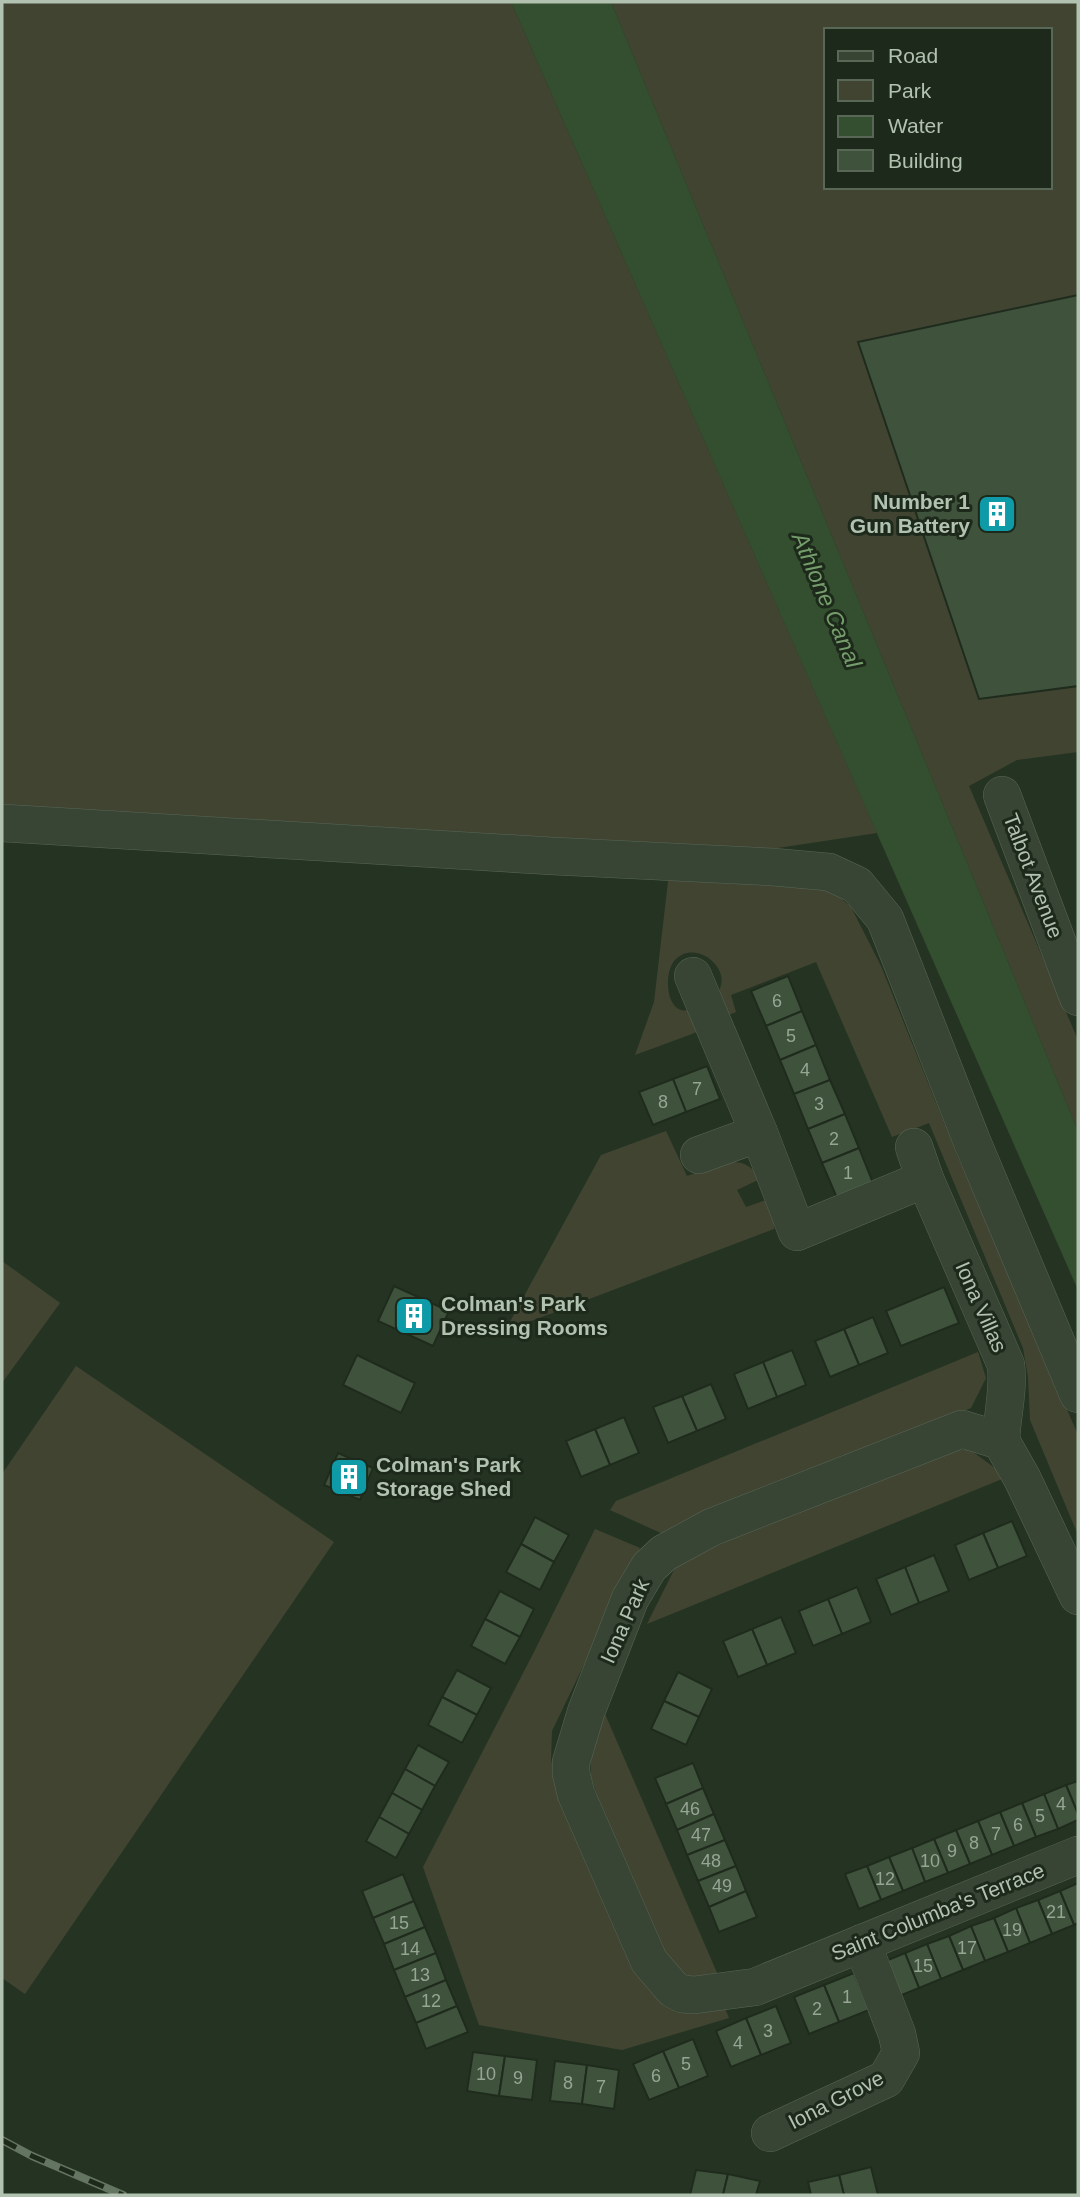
<svg xmlns="http://www.w3.org/2000/svg" width="1080" height="2197" viewBox="0 0 1080 2197" font-family="Helvetica,sans-serif">
<rect width="100%" height="100%" fill="#253422"/>
<!-- green -->
<g fill="#424432" fill-rule="evenodd">
<path d="M2,2h509l366,831 -106,16 64,44 16,14 30,59 76,189 121,280v100l-48,-115 -2,-43 -5,-29 -94,-225 -37,14 -76,-175 -85,33 5,17 -15,6c-1,-7 -2,-14 -2,-22 0,-7 4,-13 2,-21 -5,-19 -32,-32 -47,-14 -9,11 -9,44 7,49 2,1 9,0 11,0l8,21 -65,24 19,-53 15,-129 -667,-43z"/>
<path d="M611,2h467v750l-61,8 -48,26 109,254v91zM826,30h224v157h-224z"/>
<path d="M666,1131l21,45c26,-9 55,-28 73,3l-23,11 9,17 20,-7 9,20 -1,9 -269,102 96,-176z"/>
<polygon points="2,1261 60,1303 2,1383"/>
<polygon points="978,1352 986,1378 971,1408 663,1534 610,1510 616,1501"/>
<polygon points="76,1366 334,1542 25,1994 2,1978 2,1474"/>
<polygon points="969,1449 1007,1477 647,1624 676,1566 766,1522 942,1452"/>
<polygon points="595,1529 640,1548 552,1731 551,1760 565,1806 635,1970 724,2006 729,2018 622,2050 479,2025 423,1867 535,1650"/>
<polygon points="602,1707 721,1982 709,1982 673,1973 603,1815 591,1777 590,1755"/>
</g>
<!-- water -->
<polygon fill="#344f2f" points="511,2 611,2 1078,1131 1078,1290"/>
<!-- building -->
<g fill="#3f523c" stroke="#1f2c1d" stroke-width="2">
<polygon points="1078,295 1078,686 979,699 858,342"/>
<polygon points="788,976 802,1011 766,1026 751,991"/>
<polygon points="802,1011 816,1045 780,1060 766,1026"/>
<polygon points="816,1045 830,1080 794,1094 780,1060"/>
<polygon points="707,1066 720,1099 686,1112 673,1079"/>
<polygon points="673,1079 686,1112 653,1125 639,1092"/>
<polygon points="830,1080 845,1114 808,1129 794,1094"/>
<polygon points="845,1114 859,1148 822,1163 808,1129"/>
<polygon points="859,1148 873,1183 837,1198 822,1163"/>
<polygon points="394,1286 449,1311 433,1346 378,1321"/>
<polygon points="944,1287 959,1323 901,1346 886,1311"/>
<polygon points="873,1317 888,1353 859,1365 844,1329"/>
<polygon points="844,1329 859,1365 830,1377 815,1341"/>
<polygon points="792,1350 806,1385 777,1397 763,1362"/>
<polygon points="357,1355 415,1383 401,1413 343,1385"/>
<polygon points="763,1362 777,1397 748,1409 734,1374"/>
<polygon points="711,1384 726,1419 697,1431 682,1396"/>
<polygon points="682,1396 697,1431 668,1443 653,1407"/>
<polygon points="624,1417 639,1453 610,1465 595,1429"/>
<polygon points="595,1429 610,1465 581,1477 566,1441"/>
<polygon points="338,1453 373,1468 360,1500 324,1485"/>
<polygon points="535,1517 569,1535 554,1562 521,1544"/>
<polygon points="1012,1521 1027,1556 998,1568 983,1533"/>
<polygon points="983,1533 998,1568 969,1580 955,1545"/>
<polygon points="521,1544 554,1562 540,1590 506,1572"/>
<polygon points="934,1555 949,1591 919,1603 905,1567"/>
<polygon points="905,1567 919,1603 891,1615 876,1579"/>
<polygon points="857,1587 871,1622 842,1634 828,1599"/>
<polygon points="500,1591 534,1609 520,1637 485,1619"/>
<polygon points="828,1599 842,1634 813,1646 799,1611"/>
<polygon points="781,1617 796,1653 767,1665 752,1629"/>
<polygon points="485,1619 520,1637 505,1664 471,1646"/>
<polygon points="752,1629 767,1665 738,1677 723,1641"/>
<polygon points="457,1670 491,1688 477,1715 442,1697"/>
<polygon points="678,1672 712,1689 699,1717 664,1701"/>
<polygon points="442,1697 477,1715 462,1743 428,1725"/>
<polygon points="664,1701 699,1717 686,1745 651,1729"/>
<polygon points="418,1745 449,1762 435,1786 405,1769"/>
<polygon points="693,1763 703,1788 666,1804 655,1778"/>
<polygon points="405,1769 435,1786 422,1810 392,1793"/>
<polygon points="1078,1781 1078,1814 1066,1785"/>
<polygon points="1066,1785 1078,1814 1078,1820 1058,1829 1044,1794"/>
<polygon points="703,1788 714,1814 677,1830 666,1804"/>
<polygon points="392,1793 422,1810 409,1834 379,1817"/>
<polygon points="1044,1794 1058,1829 1036,1837 1022,1803"/>
<polygon points="1022,1803 1036,1837 1014,1846 1000,1812"/>
<polygon points="1000,1812 1014,1846 992,1855 978,1821"/>
<polygon points="714,1814 725,1840 687,1855 677,1830"/>
<polygon points="379,1817 409,1834 396,1858 366,1841"/>
<polygon points="978,1821 992,1855 970,1864 956,1830"/>
<polygon points="956,1830 970,1864 948,1873 934,1839"/>
<polygon points="934,1839 948,1873 925,1882 912,1848"/>
<polygon points="725,1840 736,1866 698,1881 687,1855"/>
<polygon points="912,1848 925,1882 903,1891 889,1857"/>
<polygon points="889,1857 903,1891 881,1900 867,1866"/>
<polygon points="736,1866 746,1891 709,1907 698,1881"/>
<polygon points="867,1866 881,1900 859,1909 845,1874"/>
<polygon points="403,1874 414,1901 373,1918 362,1891"/>
<polygon points="1078,1883 1078,1923 1074,1925 1060,1891"/>
<polygon points="746,1891 757,1917 719,1932 709,1907"/>
<polygon points="1060,1891 1074,1925 1052,1934 1038,1900"/>
<polygon points="1038,1900 1052,1934 1030,1943 1016,1908"/>
<polygon points="414,1901 425,1927 384,1944 373,1918"/>
<polygon points="1016,1908 1030,1943 1008,1952 994,1918"/>
<polygon points="994,1918 1008,1952 985,1961 971,1926"/>
<polygon points="971,1926 985,1961 963,1970 949,1936"/>
<polygon points="425,1927 436,1953 394,1970 384,1944"/>
<polygon points="949,1936 963,1970 941,1979 927,1944"/>
<polygon points="927,1944 941,1979 919,1988 905,1953"/>
<polygon points="436,1953 446,1980 405,1997 394,1970"/>
<polygon points="905,1953 919,1988 897,1997 883,1962"/>
<polygon points="854,1973 869,2010 839,2022 824,1985"/>
<polygon points="446,1980 457,2006 416,2023 405,1997"/>
<polygon points="824,1985 839,2022 809,2034 794,1997"/>
<polygon points="457,2006 468,2032 426,2049 416,2023"/>
<polygon points="776,2006 791,2043 761,2055 746,2018"/>
<polygon points="746,2018 761,2055 731,2067 716,2031"/>
<polygon points="693,2039 708,2076 679,2088 663,2051"/>
<polygon points="663,2051 679,2088 649,2100 633,2064"/>
<polygon points="473,2052 505,2056 499,2096 467,2091"/>
<polygon points="505,2056 537,2060 532,2100 499,2096"/>
<polygon points="555,2061 587,2065 582,2104 550,2101"/>
<polygon points="587,2065 619,2070 614,2109 582,2104"/>
<polygon points="871,2167 878,2195 844,2195 839,2175"/>
<polygon points="696,2170 728,2174 723,2195 690,2195"/>
<polygon points="728,2174 760,2181 756,2195 723,2195"/>
<polygon points="839,2175 844,2195 811,2195 808,2182"/>
</g>
<g fill="none" stroke-linecap="round" stroke-linejoin="round">
<!-- street casing -->
<g stroke="#586656" stroke-width="38">
<g id="street">
<polyline points="1002,795 1078,997"/>
<polyline points="2,823 552,856 773,867 829,872 857,885 885,919 971,1139 1078,1394"/>
<path d="M693,976l66,157 38,99 128,-53 81,186c3,26 -4,50 -5,76"/>
<polyline points="914,1147 925,1179"/>
<polyline points="699,1155 759,1133"/>
<polyline points="1078,1596 1022,1478 1001,1441 962,1429 712,1527 664,1553 649,1567 630,1599 586,1712 571,1762 571,1773 576,1794 649,1961 673,1989 682,1994 694,1995 755,1987 1078,1855"/>
<polyline points="770,2133 886,2079 901,2053 897,2034 862,1943"/>
</g>
</g>
<!-- street -->
<use href="#street" stroke="#384535" stroke-width="37"/>
<!-- rail casing -->
<g stroke="#647561" stroke-width="8">
<polyline id="rail" points="2,2140 32,2156 123,2195"/>
</g>
<!-- rail -->
<use href="#rail" stroke="#1d2a1b" stroke-width="5" stroke-dasharray="16" stroke-linecap="butt"/>
</g>
<!-- icons -->
<defs>
<g id="building-square" transform="scale(2.0125)"><rect x="-9" y="-9" width="18" height="18" rx="4" fill="#0f9aa8" stroke="#1d2a1b"/><path d="M-4-6H4V6H1V3H-1V6H-4ZM-2.5-4.3h1.7v1.8h-1.7ZM.8-4.3h1.7v1.8H.8ZM-2.5-1h1.7V.8h-1.7ZM.8-1h1.7V.8H.8Z" fill="#fff"/></g>
</defs>
<g fill-rule="evenodd">
<use href="#building-square" x="997" y="514"/>
<use href="#building-square" x="414" y="1316"/>
<use href="#building-square" x="349" y="1477"/>
</g>
<g text-anchor="middle" stroke-width="6" stroke-linejoin="round" paint-order="stroke">
<!-- number labels -->
<g font-size="18" fill="#95a693">
<text x="777" y="1007">6</text>
<text x="791" y="1042">5</text>
<text x="805" y="1076">4</text>
<text x="697" y="1095">7</text>
<text x="663" y="1108">8</text>
<text x="819" y="1110">3</text>
<text x="834" y="1145">2</text>
<text x="848" y="1179">1</text>
<text x="1061" y="1810">4</text>
<text x="690" y="1815">46</text>
<text x="1040" y="1822">5</text>
<text x="1018" y="1831">6</text>
<text x="996" y="1840">7</text>
<text x="701" y="1841">47</text>
<text x="974" y="1849">8</text>
<text x="952" y="1857">9</text>
<text x="711" y="1867">48</text>
<text x="930" y="1867">10</text>
<text x="885" y="1885">12</text>
<text x="722" y="1892">49</text>
<text x="1056" y="1918">21</text>
<text x="399" y="1929">15</text>
<text x="1012" y="1936">19</text>
<text x="967" y="1954">17</text>
<text x="410" y="1955">14</text>
<text x="923" y="1972">15</text>
<text x="420" y="1981">13</text>
<text x="847" y="2003">1</text>
<text x="431" y="2007">12</text>
<text x="817" y="2015">2</text>
<text x="768" y="2037">3</text>
<text x="738" y="2049">4</text>
<text x="686" y="2070">5</text>
<text x="486" y="2080">10</text>
<text x="656" y="2082">6</text>
<text x="518" y="2084">9</text>
<text x="568" y="2089">8</text>
<text x="601" y="2093">7</text>
</g>
<!-- poi labels -->
<g font-size="21" font-weight="bold" fill="#b2c2b0" stroke="#1d2a1b" text-anchor="start">
<text x="970" y="509" text-anchor="end">Number 1<tspan x="970" dy="24">Gun Battery</tspan></text>
<text x="441" y="1311">Colman's Park<tspan x="441" dy="24">Dressing Rooms</tspan></text>
<text x="376" y="1472">Colman's Park<tspan x="376" dy="24">Storage Shed</tspan></text>
</g>
<!-- street labels -->
<g font-size="21" fill="#b2c2b0" stroke="#1d2a1b">
<text transform="translate(1033 876) rotate(69)" y="7">Talbot Avenue</text>
<text transform="translate(981 1307) rotate(66)" y="7">Iona Villas</text>
<text transform="translate(625 1621) rotate(-66)" y="7">Iona Park</text>
<text transform="translate(938 1912) rotate(-22)" y="7">Saint Columba's Terrace</text>
<text transform="translate(836 2100) rotate(-27)" y="7">Iona Grove</text>
</g>
<!-- water labels -->
<g font-size="23" font-style="italic" fill="#759d6c" stroke="#1d2a1b">
<text transform="translate(827 600) rotate(67)" y="8">Athlone Canal</text>
</g>
</g>
<!-- border -->
<rect width="1080" height="2197" fill="none" stroke="#b2c2b0" stroke-width="7"/>
<!-- legend -->
<rect x="824" y="28" width="228" height="161" fill="#1d2a1b" stroke="#596757" stroke-width="2"/>
<rect x="838" y="51" width="35" height="10" fill="#384535" stroke="#596757" stroke-width="2"/>
<text x="888" y="63" font-size="21" fill="#b2c2b0">Road</text>
<rect x="838" y="80" width="35" height="21" fill="#424432" stroke="#596757" stroke-width="2"/>
<text x="888" y="98" font-size="21" fill="#b2c2b0">Park</text>
<rect x="838" y="116" width="35" height="21" fill="#344f2f" stroke="#596757" stroke-width="2"/>
<text x="888" y="133" font-size="21" fill="#b2c2b0">Water</text>
<rect x="838" y="150" width="35" height="21" fill="#3f523c" stroke="#596757" stroke-width="2"/>
<text x="888" y="168" font-size="21" fill="#b2c2b0">Building</text>
</svg>
